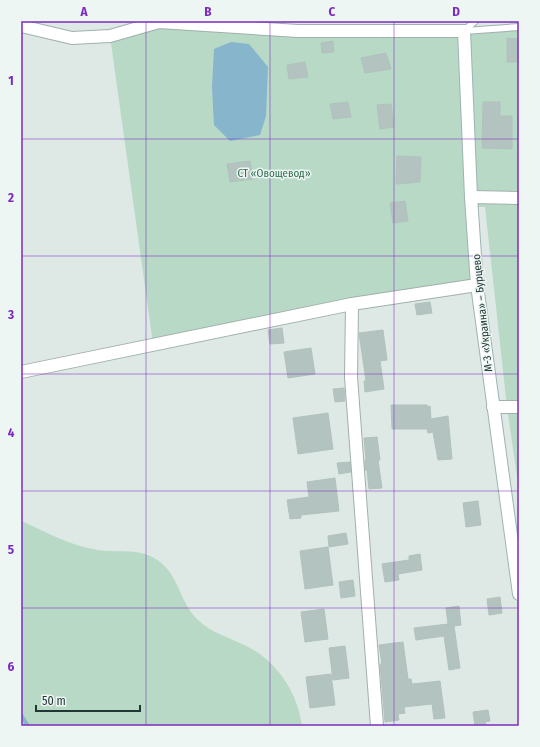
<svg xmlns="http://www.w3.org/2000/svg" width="540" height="747" viewBox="0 0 540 747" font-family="'Fira Sans Condensed',sans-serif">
<rect width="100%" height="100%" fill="#dee9e6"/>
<!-- green -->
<g fill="#b7d9c6">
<polygon points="159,22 298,31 519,27 519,490 507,407 485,207 472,207 477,285 153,344 110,36"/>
<path d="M21,519l3,3c24,11 47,24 74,28 19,3 39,-2 56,8 24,13 24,40 41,59 16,17 35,20 55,31 28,15 48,46 52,78h-281z"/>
</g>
<!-- water -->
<polygon fill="#87b5cc" points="231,42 249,44 268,67 266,116 260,135 230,141 214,125 212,87 214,49"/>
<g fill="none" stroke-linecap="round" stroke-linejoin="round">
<!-- stream -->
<polyline stroke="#87b5cc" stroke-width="4" points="21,715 28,726"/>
</g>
<!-- building -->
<g fill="#b3c3bf" stroke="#b1c2be">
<polygon points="507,38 519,39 519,62 507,62"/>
<polygon points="333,41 334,52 322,53 321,43"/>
<polygon points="386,53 391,69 365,73 361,58"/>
<polygon points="305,62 308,77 289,79 287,65"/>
<polygon points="348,102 351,117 333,119 330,104"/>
<polygon points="483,102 500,102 500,116 512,116 512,149 482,148"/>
<polygon points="391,104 394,127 380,129 377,105"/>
<polygon points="397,156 421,157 420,182 396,184"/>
<polygon points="250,161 253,179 230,182 227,164"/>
<polygon points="405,201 408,221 393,223 390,203"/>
<polygon points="430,302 432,313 417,315 415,304"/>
<polygon points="282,328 284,343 270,344 268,330"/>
<polygon points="383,330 387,360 380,361 384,389 365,392 364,381 366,381 359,333"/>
<polygon points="311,348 315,374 288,378 284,352"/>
<polygon points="344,388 345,401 335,402 333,389"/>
<polygon points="391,405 427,405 428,407 430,406 431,419 448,416 452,459 438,460 433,432 428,433 427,429 392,429"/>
<polygon points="328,413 333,449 298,454 293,418"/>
<polygon points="377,437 380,460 378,460 382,488 369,489 367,470 365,470 365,460 366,460 364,438"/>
<polygon points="350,462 351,472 339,474 337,463"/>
<polygon points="335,478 339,511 301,515 301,518 290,519 287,500 309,497 307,482"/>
<polygon points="478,501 481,525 466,527 463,503"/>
<polygon points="346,533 348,544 329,547 328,536"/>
<polygon points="328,547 333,585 305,589 300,551"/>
<polygon points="420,554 422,570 398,574 399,580 385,582 382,564 409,560 409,556"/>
<polygon points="353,580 355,596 341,598 339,582"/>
<polygon points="500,597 502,613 489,615 487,599"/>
<polygon points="459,606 461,625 454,626 460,668 449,670 444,636 416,640 414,628 448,624 446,608"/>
<polygon points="324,609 328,639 305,642 301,612"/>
<polygon points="403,642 408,679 411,679 412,684 440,681 445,718 434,719 432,704 404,707 405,713 398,714 399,720 385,722 380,664 382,664 379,645"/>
<polygon points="345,646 349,678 333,680 329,648"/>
<polygon points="331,674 335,705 310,708 306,677"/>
<polygon points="488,710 490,721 485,722 486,726 475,726 473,712"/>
</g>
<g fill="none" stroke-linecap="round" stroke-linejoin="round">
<!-- lane casing -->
<g stroke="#a1b0ad" stroke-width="8">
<g id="lane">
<polyline points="464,31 519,27"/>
<polyline points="464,31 475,21"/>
</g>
</g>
<!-- street casing -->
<g stroke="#a1b0ad" stroke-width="14">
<g id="street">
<polyline points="21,26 72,38 110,36 159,22 298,31 464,31"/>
<polyline points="471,197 519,198"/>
<polyline points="352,304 351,377 377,726"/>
<polyline points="21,372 352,304 477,285"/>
<polyline points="493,407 519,407"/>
</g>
</g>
<!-- secondary casing -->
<g stroke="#9eb4b0" stroke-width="14">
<polyline id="secondary" points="464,31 471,197 477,285 519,594"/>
</g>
<!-- lane -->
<use href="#lane" stroke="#fff" stroke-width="6"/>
<!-- street -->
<use href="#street" stroke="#fff" stroke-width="12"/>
<!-- secondary -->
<use href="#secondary" stroke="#fff" stroke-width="12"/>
</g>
<!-- grid -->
<path fill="none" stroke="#7b2cbf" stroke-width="1" stroke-opacity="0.55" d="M146,21v705M270,21v705M394,21v705M21,139h498M21,256h498M21,374h498M21,491h498M21,608h498"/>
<g text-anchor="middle" stroke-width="3" stroke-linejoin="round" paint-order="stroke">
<!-- park labels -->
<g font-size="11" fill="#2d6c50" stroke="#eef6f3">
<text x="274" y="177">СТ «Овощевод»</text>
</g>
<!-- street labels -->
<g font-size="11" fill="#203735" stroke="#eef6f3">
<text transform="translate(482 313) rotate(-96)" y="4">М-3 «Украина» – Бурцево</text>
</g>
</g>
<!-- border -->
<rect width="540" height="747" fill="none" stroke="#eef6f3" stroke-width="44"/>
<!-- scale -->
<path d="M36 705v6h104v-6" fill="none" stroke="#203735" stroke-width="2"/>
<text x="42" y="705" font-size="12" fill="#203735" stroke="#eef6f3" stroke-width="3" paint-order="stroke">50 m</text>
<rect x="22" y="22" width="496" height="703" fill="none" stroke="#7b2cbf" stroke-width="1.5"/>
<g font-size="13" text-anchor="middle" font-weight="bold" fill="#7b2cbf">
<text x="84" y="16">A</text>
<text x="208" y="16">B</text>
<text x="332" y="16">C</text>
<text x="456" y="16">D</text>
<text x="11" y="85">1</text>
<text x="11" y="202">2</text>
<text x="11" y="319">3</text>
<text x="11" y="437">4</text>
<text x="11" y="554">5</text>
<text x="11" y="671">6</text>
</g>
</svg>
